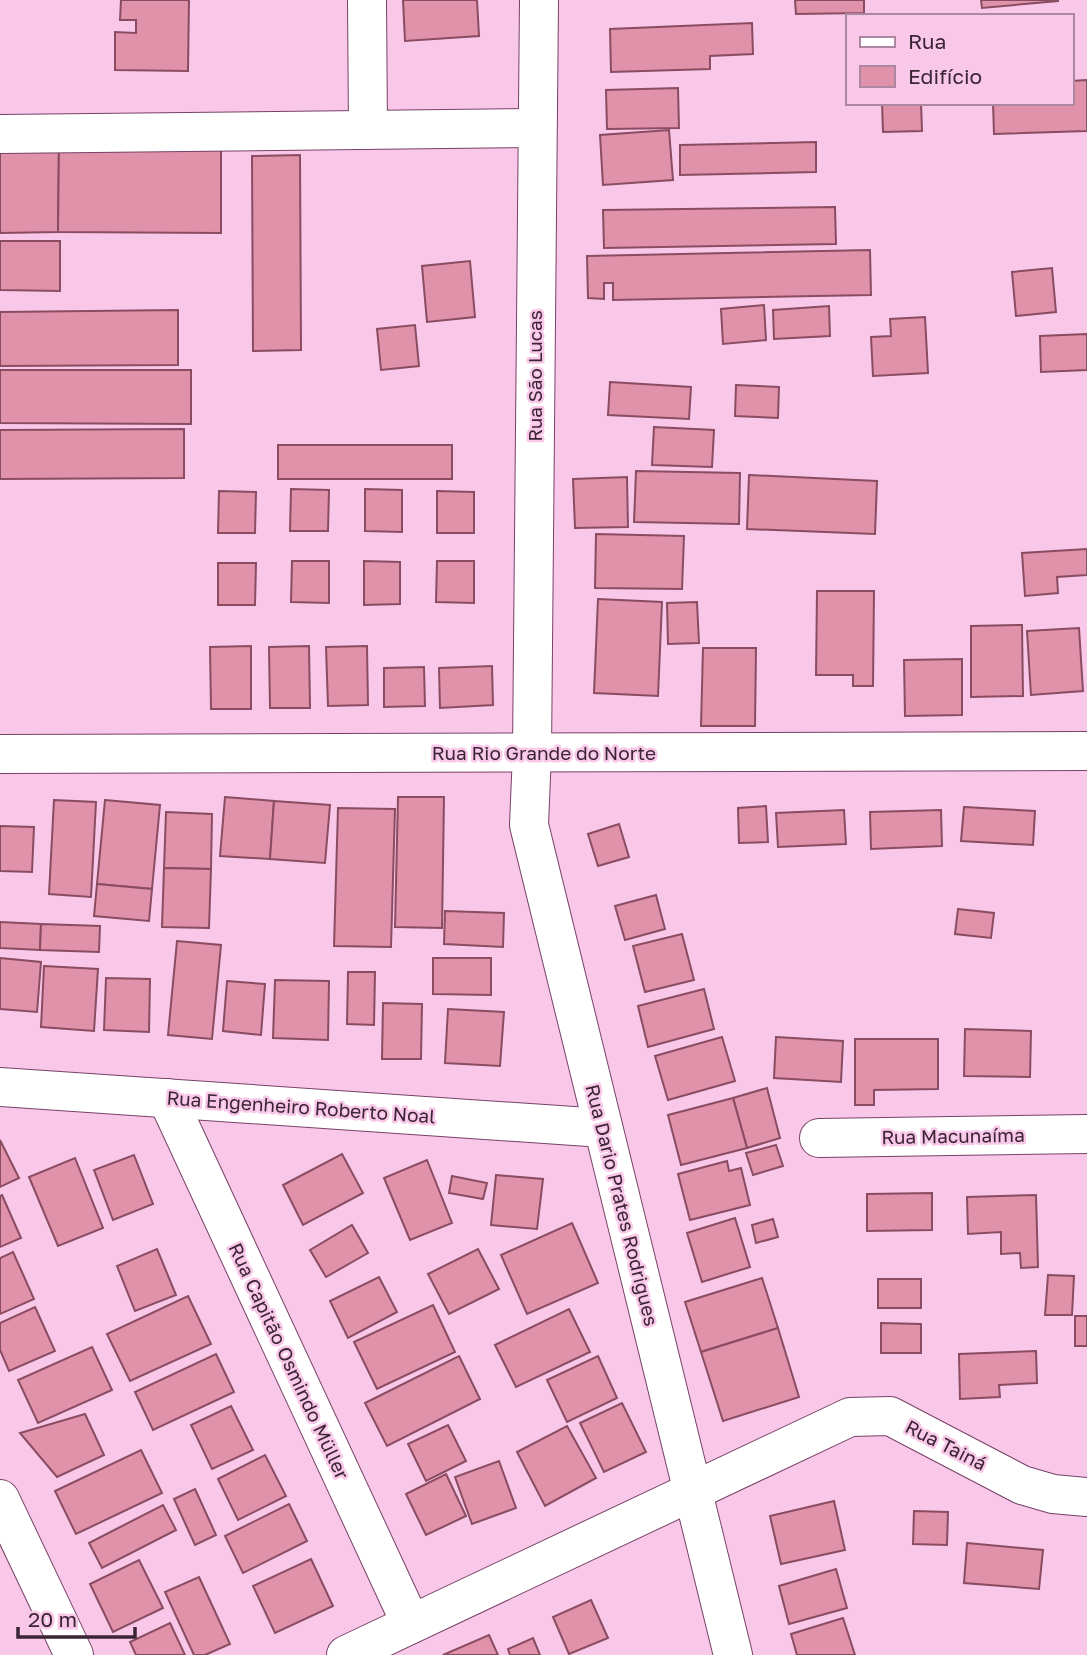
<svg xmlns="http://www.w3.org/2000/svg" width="1087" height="1655" viewBox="0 0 1087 1655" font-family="'Golos Text',sans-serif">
<rect width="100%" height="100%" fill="#f9c8e9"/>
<!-- building -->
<g fill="#e092ab" stroke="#8a4c61" stroke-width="2">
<polygon points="121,0 189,0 188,71 115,70 115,32 136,33 136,20 120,20"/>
<polygon points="403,0 477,0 479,36 405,41"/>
<polygon points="795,0 864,0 864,13 796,14"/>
<polygon points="981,0 1058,0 1058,1 982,8"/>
<polygon points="752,23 753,54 710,56 710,69 611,72 610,29"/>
<polygon points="1087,80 1087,131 994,134 993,103 1071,103 1071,81"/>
<polygon points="678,88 679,128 607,129 606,90"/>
<polygon points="882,103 921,103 922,131 883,132"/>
<polygon points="669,130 673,180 603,185 600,135"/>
<polygon points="59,141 58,232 0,233 0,142"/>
<polygon points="59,141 221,141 221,233 58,232"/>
<polygon points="816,142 816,172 680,175 680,145"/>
<polygon points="300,155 301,350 253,351 252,156"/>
<polygon points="835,207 836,244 604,248 603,210"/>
<polygon points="0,241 60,241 60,291 0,290"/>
<polygon points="870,250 871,295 613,300 613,283 604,283 604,299 588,298 587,256"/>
<polygon points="470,261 475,317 427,322 422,266"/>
<polygon points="1052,268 1056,312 1016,316 1012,272"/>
<polygon points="764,305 766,340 723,344 721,309"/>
<polygon points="829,306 830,336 774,339 773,310"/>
<polygon points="178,310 178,365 0,366 0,312"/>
<polygon points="925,317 928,373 873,376 871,337 891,336 890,319"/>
<polygon points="415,325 419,366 381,370 377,329"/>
<polygon points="1087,334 1087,370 1041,372 1040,336"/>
<polygon points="0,370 191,370 191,424 0,423"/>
<polygon points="610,382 691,387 689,419 608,415"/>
<polygon points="736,385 779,387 778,418 735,416"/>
<polygon points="654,427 714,430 712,467 652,465"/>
<polygon points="184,429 184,478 0,479 0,430"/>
<rect x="278" y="445" width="174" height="34"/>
<polygon points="636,471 740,473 739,524 634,522"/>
<polygon points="749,475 877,481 875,534 747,529"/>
<polygon points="627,477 628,527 575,528 573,479"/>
<polygon points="291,489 329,490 328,531 290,531"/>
<polygon points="365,489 402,490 402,532 365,531"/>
<polygon points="219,491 256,492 255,533 218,533"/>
<polygon points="437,491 474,492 474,533 437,533"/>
<polygon points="596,534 684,536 682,589 595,588"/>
<polygon points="1087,549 1087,575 1057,577 1058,593 1025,596 1022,553"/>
<polygon points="292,561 329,561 329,603 291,602"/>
<polygon points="364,561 400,562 400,604 364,605"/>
<polygon points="437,561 474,561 474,603 436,602"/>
<polygon points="218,563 256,563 255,605 218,605"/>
<polygon points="817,591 874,591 873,686 853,686 853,675 816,675"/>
<polygon points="598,599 662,602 658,696 594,693"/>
<polygon points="697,602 699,643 668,644 667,603"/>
<polygon points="1022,625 1023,696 971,697 971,626"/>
<polygon points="1079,628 1083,691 1031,695 1027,631"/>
<polygon points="251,646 251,709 211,709 210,647"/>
<polygon points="309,646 310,708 270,708 269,647"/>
<polygon points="367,646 368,705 328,706 326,647"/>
<polygon points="703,648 756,648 755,726 701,726"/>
<polygon points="962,659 962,715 905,716 904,660"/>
<polygon points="492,666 493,705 440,708 439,668"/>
<polygon points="424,667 425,706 384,707 384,668"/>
<polygon points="225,797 274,801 270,859 220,856"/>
<polygon points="398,797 444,797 442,928 395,927"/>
<polygon points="54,800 96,802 91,897 49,894"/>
<polygon points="105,800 160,805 152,889 97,884"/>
<polygon points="274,801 330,805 325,863 270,859"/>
<polygon points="766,806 768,842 739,843 738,808"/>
<polygon points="964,807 1035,811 1033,845 961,841"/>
<polygon points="338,808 395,809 391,947 334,946"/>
<polygon points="844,810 846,844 778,847 776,813"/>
<polygon points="941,810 942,846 871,849 870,812"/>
<polygon points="166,812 212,814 211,869 164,868"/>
<polygon points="619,824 629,857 598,866 588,834"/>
<polygon points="0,826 34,827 32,872 0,871"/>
<polygon points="164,868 211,869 209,928 162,927"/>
<polygon points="97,884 152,889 149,921 94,916"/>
<polygon points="656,895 665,929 625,940 615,906"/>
<polygon points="958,909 994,913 991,938 955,934"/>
<polygon points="445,911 504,913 503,947 444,944"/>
<polygon points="0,922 41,924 40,950 0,948"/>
<polygon points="41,924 100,926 99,952 40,950"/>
<polygon points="682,934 694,980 645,992 633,946"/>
<polygon points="177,941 221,945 212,1039 168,1035"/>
<polygon points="0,958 41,962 37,1012 0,1009"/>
<polygon points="433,958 491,958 491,995 433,994"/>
<polygon points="44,966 98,969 94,1031 41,1027"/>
<polygon points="348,972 375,972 374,1025 347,1024"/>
<polygon points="106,978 150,979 149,1032 104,1030"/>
<polygon points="275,980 329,981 328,1040 273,1038"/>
<polygon points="227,981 265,984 261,1035 223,1031"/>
<polygon points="704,989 714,1029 648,1047 638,1006"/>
<polygon points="383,1003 422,1004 421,1059 382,1059"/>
<polygon points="448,1009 504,1012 500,1066 445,1063"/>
<polygon points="965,1029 1031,1031 1030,1077 964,1076"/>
<polygon points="722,1037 735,1081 668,1100 655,1056"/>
<polygon points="776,1037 843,1041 841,1082 774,1078"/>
<polygon points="855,1039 938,1039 938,1089 874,1090 874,1105 855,1105"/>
<polygon points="767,1088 780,1138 747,1148 733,1098"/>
<polygon points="733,1098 747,1148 681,1165 668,1115"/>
<polygon points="0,1140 19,1178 0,1187"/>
<polygon points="776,1145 783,1166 753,1175 746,1153"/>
<polygon points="342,1154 363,1193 303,1225 283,1185"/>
<polygon points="134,1155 153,1204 113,1220 94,1170"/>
<polygon points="75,1158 103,1228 58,1246 29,1177"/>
<polygon points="427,1160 452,1223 410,1240 384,1178"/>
<polygon points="727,1161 729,1171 741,1168 750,1205 690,1220 678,1174"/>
<polygon points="496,1175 543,1179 537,1229 491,1225"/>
<polygon points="452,1176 487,1183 483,1199 449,1193"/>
<polygon points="932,1193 932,1230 867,1231 867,1194"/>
<polygon points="2,1195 21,1238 0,1247 0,1196"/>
<polygon points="1036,1195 1038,1267 1021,1268 1020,1253 1001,1254 1001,1232 968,1234 967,1197"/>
<polygon points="735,1218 750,1267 702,1282 687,1233"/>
<polygon points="773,1219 778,1237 756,1243 752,1225"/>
<polygon points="572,1223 598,1283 527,1314 501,1255"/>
<polygon points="352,1225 368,1253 326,1277 310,1250"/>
<polygon points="157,1249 176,1295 135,1311 117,1266"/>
<polygon points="478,1249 499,1289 449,1314 428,1274"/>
<polygon points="13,1252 34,1299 0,1314 0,1258"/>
<polygon points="1048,1275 1074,1276 1072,1315 1045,1315"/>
<polygon points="379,1277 397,1312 348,1338 330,1301"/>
<polygon points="762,1278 778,1328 701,1352 685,1302"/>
<rect x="878" y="1279" width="43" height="29"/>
<polygon points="188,1296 211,1344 130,1381 107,1334"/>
<polygon points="433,1305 455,1352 377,1389 354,1342"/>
<polygon points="35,1307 55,1351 9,1371 0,1350 0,1323"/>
<polygon points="569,1309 590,1352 516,1387 495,1345"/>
<rect x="1075" y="1316" width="12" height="30"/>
<polygon points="881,1323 921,1324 921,1353 881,1353"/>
<polygon points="778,1328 799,1397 723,1421 701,1352"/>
<polygon points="92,1347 112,1390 38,1423 18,1380"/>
<polygon points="1036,1351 1037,1383 999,1385 1000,1397 960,1399 959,1354"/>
<polygon points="216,1354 234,1392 153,1430 135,1392"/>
<polygon points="459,1356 480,1399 387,1446 365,1403"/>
<polygon points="598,1356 617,1398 567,1422 547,1380"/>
<polygon points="622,1403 646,1452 604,1472 580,1423"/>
<polygon points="231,1406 253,1450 212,1469 191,1425"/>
<polygon points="85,1414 104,1455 57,1477 20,1433"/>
<polygon points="448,1425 466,1461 426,1481 408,1444"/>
<polygon points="567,1426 596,1478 545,1506 517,1452"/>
<polygon points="141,1450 162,1493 76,1534 55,1491"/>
<polygon points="265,1455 286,1496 238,1520 218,1479"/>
<polygon points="499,1461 516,1508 472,1524 455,1477"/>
<polygon points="446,1474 466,1516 426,1535 406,1494"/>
<polygon points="195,1489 216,1535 195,1545 174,1499"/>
<polygon points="834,1501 845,1550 781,1564 770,1516"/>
<polygon points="289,1504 307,1541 243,1573 225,1536"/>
<polygon points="163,1505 176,1530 102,1568 89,1543"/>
<polygon points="914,1511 948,1512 947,1545 913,1544"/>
<polygon points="967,1543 1043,1550 1039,1589 964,1583"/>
<polygon points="311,1559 333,1606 275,1633 253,1586"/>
<polygon points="139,1560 163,1608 113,1632 90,1584"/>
<polygon points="836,1569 847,1608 789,1624 779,1586"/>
<polygon points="199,1577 230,1644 205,1655 194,1655 165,1592"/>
<polygon points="591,1600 608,1638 569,1654 553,1617"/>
<polygon points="843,1618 855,1655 797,1655 791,1634"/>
<polygon points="170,1623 185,1655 136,1655 130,1642"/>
<polygon points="489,1635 498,1655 443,1655"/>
<polygon points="533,1638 540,1655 510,1655 508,1649"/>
</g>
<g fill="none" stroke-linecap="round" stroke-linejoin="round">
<!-- minor casing -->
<g stroke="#764266" stroke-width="40">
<g id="minor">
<polyline points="367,0 368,130"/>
<polyline points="539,0 532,753 529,825 733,1655"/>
<polyline points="0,134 537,128"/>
<polyline points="0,754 1087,751"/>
<polyline points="0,1087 603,1128"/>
<polyline points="167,1098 411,1624"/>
<polyline points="819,1138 1087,1134"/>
<polyline points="0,1499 74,1655"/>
<polyline points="346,1655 850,1417 890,1416 1022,1485 1053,1494 1087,1497"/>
</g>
</g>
<!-- minor -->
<use href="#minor" stroke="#fff" stroke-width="38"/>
</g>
<g text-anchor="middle" stroke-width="5" stroke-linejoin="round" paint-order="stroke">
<!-- street labels -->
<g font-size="19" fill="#3b2434" stroke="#f9c8e9">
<text transform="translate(535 376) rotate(-90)" y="7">Rua São Lucas</text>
<text x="544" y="760">Rua Rio Grande do Norte</text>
<text transform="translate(301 1107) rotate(4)" y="7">Rua Engenheiro Roberto Noal</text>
<text transform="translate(953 1136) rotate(-1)" y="7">Rua Macunaíma</text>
<text transform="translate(622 1205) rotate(76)" y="7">Rua Dario Prates Rodrigues</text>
<text transform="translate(289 1361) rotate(65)" y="7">Rua Capitão Osmindo Müller</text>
<text transform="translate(946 1445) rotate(27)" y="7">Rua Tainá</text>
</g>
</g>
<!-- legend -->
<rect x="846" y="14" width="228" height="91" fill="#f9c8e9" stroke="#ad86a1" stroke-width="2"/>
<rect x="860" y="37" width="35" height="10" fill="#ffffff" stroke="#ad86a1" stroke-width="2"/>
<text x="908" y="49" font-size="21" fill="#3b2434">Rua</text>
<rect x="860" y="66" width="35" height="21" fill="#e092ab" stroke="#ad86a1" stroke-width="2"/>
<text x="908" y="84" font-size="21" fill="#3b2434">Edifício</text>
<!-- scale -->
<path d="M18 1627v10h117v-10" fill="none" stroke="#3b2434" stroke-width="3.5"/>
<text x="28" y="1627" font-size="21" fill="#3b2434" stroke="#f9c8e9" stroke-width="5" paint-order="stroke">20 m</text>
</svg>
